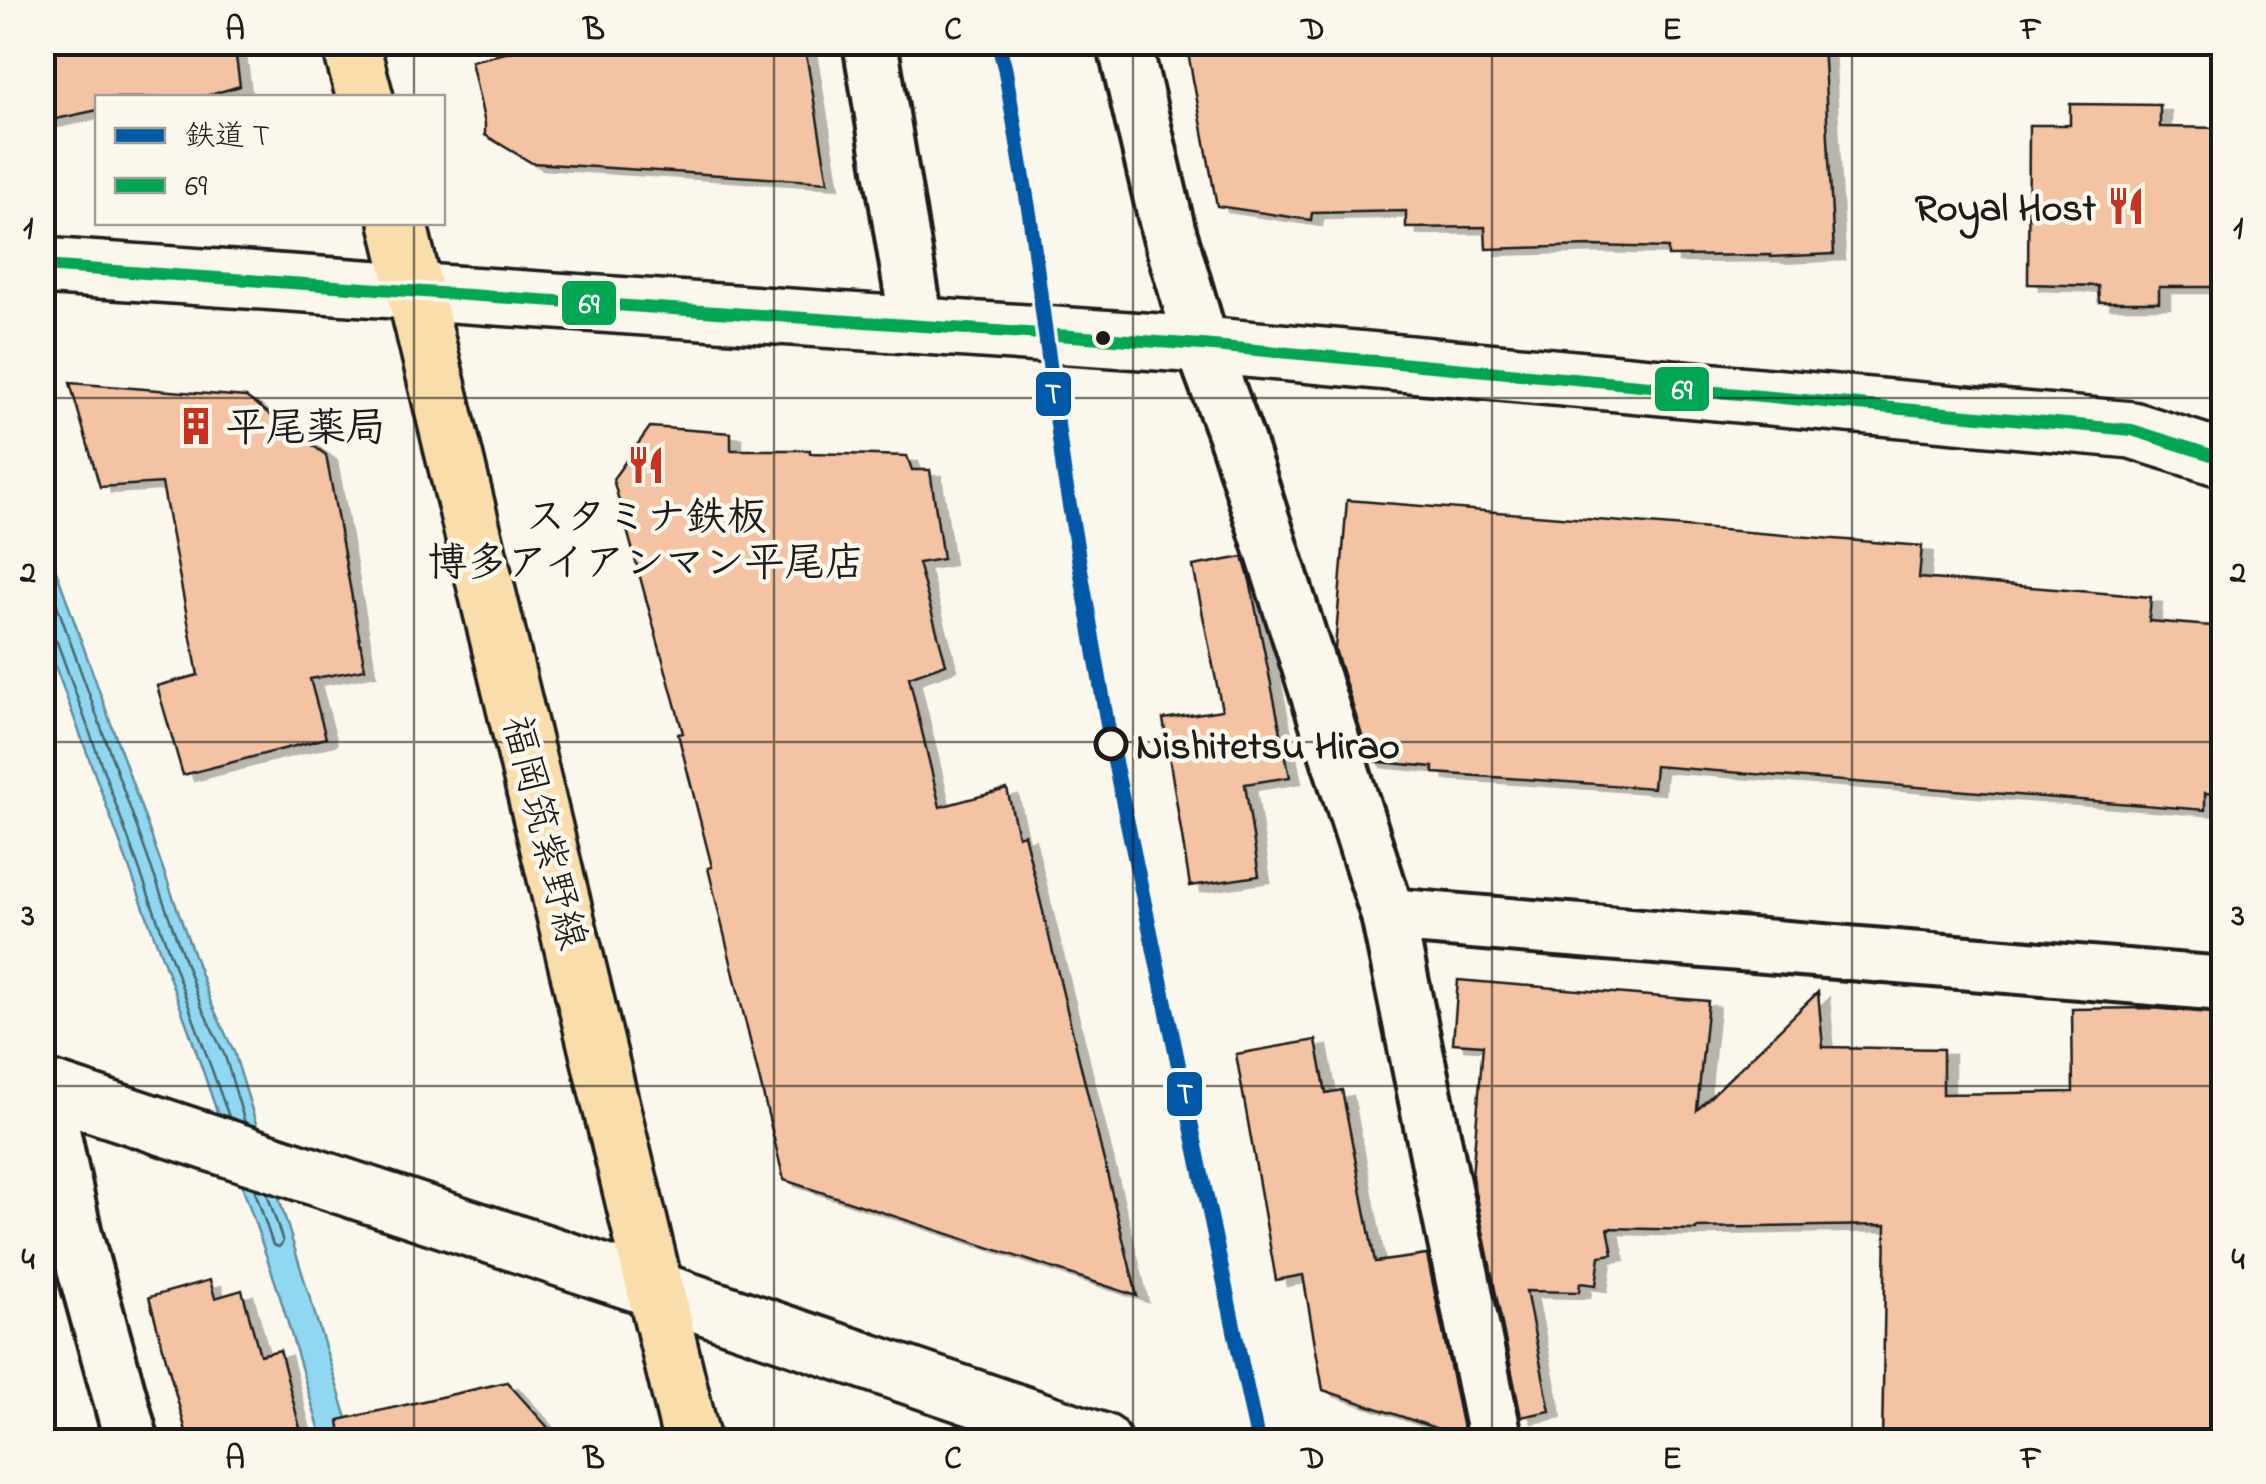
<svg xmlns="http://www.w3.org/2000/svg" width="2266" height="1484" viewBox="0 0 2266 1484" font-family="'Indie Flower','Klee One',sans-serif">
<defs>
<filter id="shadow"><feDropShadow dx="11" dy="6" stdDeviation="0" flood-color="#0004"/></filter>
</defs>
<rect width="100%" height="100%" fill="#fbf7ec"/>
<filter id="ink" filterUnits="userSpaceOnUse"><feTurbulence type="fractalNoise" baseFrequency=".01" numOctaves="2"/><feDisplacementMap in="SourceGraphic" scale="20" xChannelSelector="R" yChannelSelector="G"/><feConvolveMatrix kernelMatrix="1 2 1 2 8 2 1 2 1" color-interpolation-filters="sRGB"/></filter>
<g filter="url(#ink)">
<!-- water -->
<polygon fill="#90d8f1" stroke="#628d9c" stroke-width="2.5" points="43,534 211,1003 234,1052 354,1441 323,1441 278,1290 191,1036 43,633"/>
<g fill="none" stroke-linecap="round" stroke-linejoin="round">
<!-- shore -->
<g stroke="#4a6771" stroke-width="2.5">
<polyline points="42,563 201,1006 225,1056 245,1123"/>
<polyline points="42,634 51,636 57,642 229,1117"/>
<polyline points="254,1188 273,1245 279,1247 283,1242 267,1193"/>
</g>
</g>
<!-- building -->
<g fill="#f4c3a4" stroke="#1c1c1c" stroke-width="2.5" filter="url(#shadow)">
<polygon points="42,42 234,42 240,86 199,98 98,98 98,110 42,122"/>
<polygon points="554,42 804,42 828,182 532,163 485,135 485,124 471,61"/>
<polygon points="1186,42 1823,42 1834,254 1771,257 1771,255 1668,256 1668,248 1592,246 1486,249 1485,227 1406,228 1406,211 1312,213 1311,220 1217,206"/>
<polygon points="2070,104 2160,105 2160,127 2224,128 2224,287 2159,287 2159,302 2099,302 2098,286 2028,284 2029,125 2070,125"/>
<polygon points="70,383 246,397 326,455 365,669 310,679 326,738 183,775 157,686 198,675 162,483 100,487"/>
<polygon points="650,427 731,433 731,450 810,450 810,453 907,456 912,470 930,470 943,559 918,563 946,664 909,677 940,807 1007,789 1018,836 1024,834 1137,1296 784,1180 708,868 712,867 678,734 683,733 613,479"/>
<polygon points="1347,500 1922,546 1919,578 2151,597 2149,621 2224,627 2219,721 2224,721 2224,795 2205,793 2205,810 1655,766 1653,788 1434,773 1433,767 1370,761 1335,649"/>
<polygon points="1243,557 1250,581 1290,777 1245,784 1259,876 1190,886 1163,719 1222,710 1193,566"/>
<polygon points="1458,980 1708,1001 1697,1110 1818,992 1823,1047 1943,1049 1943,1094 2073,1092 2072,1009 2150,1008 2224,1014 2222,1442 1882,1442 1886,1225 1696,1228 1696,1230 1608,1228 1613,1254 1600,1256 1596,1285 1580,1283 1579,1292 1526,1291 1550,1411 1521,1417 1472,1177 1483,1045 1453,1043"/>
<polygon points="1316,1040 1326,1093 1342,1090 1375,1262 1427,1255 1463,1429 1447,1432 1323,1390 1303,1275 1276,1280 1236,1054"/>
<polygon points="210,1280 215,1298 242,1290 260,1355 280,1350 300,1428 248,1442 189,1442 149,1297"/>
<polygon points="507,1382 561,1442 342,1442 339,1420"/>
</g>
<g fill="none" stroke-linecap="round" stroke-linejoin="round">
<!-- street casing -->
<g stroke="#1c1c1c" stroke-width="60">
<g id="street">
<polyline points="870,42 917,326"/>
<polyline points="1124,42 1168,229 1202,345 1238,443 1388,915 1496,1442"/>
<polyline points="1388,915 2224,984"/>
<polyline points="44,1088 75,1235 132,1442"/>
</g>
</g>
<!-- secondary casing -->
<g stroke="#1c1c1c" stroke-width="62">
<g id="secondary">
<polyline points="42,266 1202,345 2132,430 2224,459"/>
<polyline points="42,1087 657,1290 1103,1442"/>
</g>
</g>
<!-- primary casing -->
<g stroke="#1c1c1c" stroke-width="62">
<g id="primary">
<polyline points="350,42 365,98"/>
<polyline points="398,222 692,1442"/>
</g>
</g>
<!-- street -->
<use href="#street" stroke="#fbf7ec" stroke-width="52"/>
<!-- secondary -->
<use href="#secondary" stroke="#fbf7ec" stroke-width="55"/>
<!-- primary -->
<use href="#primary" stroke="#f9deab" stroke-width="55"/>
<!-- bus-1 casing -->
<g stroke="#fbf7ec" stroke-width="20">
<polyline id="bus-1" points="42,266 1202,345 2132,430 2224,459"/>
</g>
<!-- bus-1 -->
<use href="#bus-1" stroke="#00a651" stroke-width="12"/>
<!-- rail-1 casing -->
<g stroke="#fbf7ec" stroke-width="22">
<polyline id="rail-1" points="998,42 1005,69 1030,217 1064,474 1111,745 1258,1442"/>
</g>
<!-- rail-1 -->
<use href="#rail-1" stroke="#0059a6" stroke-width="15"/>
</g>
</g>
<!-- grid -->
<path fill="none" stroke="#1c1c1c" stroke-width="2.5" stroke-opacity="0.55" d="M414,42v56M774,42v1400M1133,42v1400M1492,42v1400M1852,42v1400M414,222v1220M42,398h2182M42,742h2182M42,1086h2182"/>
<!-- icons -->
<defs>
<g id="restaurant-bare" transform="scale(3)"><path d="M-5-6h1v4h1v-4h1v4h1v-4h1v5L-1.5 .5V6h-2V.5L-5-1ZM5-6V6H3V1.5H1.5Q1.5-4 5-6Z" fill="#c8321e" stroke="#fbf7ec" stroke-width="2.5" paint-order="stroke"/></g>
<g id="building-bare" transform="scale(3)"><path d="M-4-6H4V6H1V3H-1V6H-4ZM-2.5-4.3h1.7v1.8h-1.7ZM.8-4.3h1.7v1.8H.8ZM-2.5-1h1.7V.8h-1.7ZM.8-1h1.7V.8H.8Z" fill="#c8321e" stroke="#fbf7ec" stroke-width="2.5" paint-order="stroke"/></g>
</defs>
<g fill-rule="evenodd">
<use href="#restaurant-bare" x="2126" y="206"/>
<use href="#building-bare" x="196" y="426"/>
<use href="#restaurant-bare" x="646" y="465"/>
</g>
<!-- markers -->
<circle fill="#1c1c1c" stroke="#fbf7ec" stroke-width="4" cx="1103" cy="338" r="9"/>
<circle fill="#fbf7ec" stroke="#1c1c1c" stroke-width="5" cx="1111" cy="744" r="15"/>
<g text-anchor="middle" stroke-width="9" stroke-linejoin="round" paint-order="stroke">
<!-- poi labels -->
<g font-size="40" font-weight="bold" fill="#1c1c1c" stroke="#fbf7ec" text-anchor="end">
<text x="2096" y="220">Royal Host</text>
<text x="226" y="440" text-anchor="start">平尾薬局</text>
<text x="646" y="529" text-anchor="middle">スタミナ鉄板<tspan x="646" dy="46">博多アイアンマン平尾店</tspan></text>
</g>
<!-- stop labels -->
<g font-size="40" font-weight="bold" fill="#1c1c1c" stroke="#fbf7ec" text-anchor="start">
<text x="1136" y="758">Nishitetsu Hirao</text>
</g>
<!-- street labels -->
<g font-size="40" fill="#1c1c1c" stroke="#fbf7ec">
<text transform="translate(546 832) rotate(76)" y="14">福岡筑紫野線</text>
</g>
</g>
<g stroke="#fbf7ec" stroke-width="4">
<rect x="560" y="279" width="58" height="48" rx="10" fill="#00a651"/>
<rect x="1653" y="365" width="58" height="48" rx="10" fill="#00a651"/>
<rect x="1034" y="370" width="39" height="48" rx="10" fill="#0059a6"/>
<rect x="1165" y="1070" width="39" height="48" rx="10" fill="#0059a6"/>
</g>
<g font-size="28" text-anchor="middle" font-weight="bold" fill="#fff">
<text x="589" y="313">69</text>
<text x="1682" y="399">69</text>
<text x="1053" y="403">T</text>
<text x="1185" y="1103">T</text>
</g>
<!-- margin -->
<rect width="2266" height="1484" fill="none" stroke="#fbf7ec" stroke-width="110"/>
<!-- legend -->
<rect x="95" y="95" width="350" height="130" fill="#fbf7ec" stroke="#a29f99" stroke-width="2.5"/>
<rect x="115" y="128" width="50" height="15" fill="#0059a6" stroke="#a29f99" stroke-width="2.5"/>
<text x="185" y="145" font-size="30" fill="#1c1c1c">鉄道 T</text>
<rect x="115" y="178" width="50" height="15" fill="#00a651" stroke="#a29f99" stroke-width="2.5"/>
<text x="185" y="195" font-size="30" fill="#1c1c1c">69</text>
<rect x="55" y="55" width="2156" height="1374" fill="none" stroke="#1c1c1c" stroke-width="4"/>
<g font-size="32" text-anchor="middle" font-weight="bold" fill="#1c1c1c">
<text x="235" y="39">A</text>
<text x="594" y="39">B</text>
<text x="953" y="39">C</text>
<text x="1313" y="39">D</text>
<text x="1672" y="39">E</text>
<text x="2031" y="39">F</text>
<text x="28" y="238">1</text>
<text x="2238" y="238">1</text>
<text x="28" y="582">2</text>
<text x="2238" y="582">2</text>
<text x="28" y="925">3</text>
<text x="2238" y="925">3</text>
<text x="28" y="1269">4</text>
<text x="2238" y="1269">4</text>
<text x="235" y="1468">A</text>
<text x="594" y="1468">B</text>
<text x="953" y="1468">C</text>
<text x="1313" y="1468">D</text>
<text x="1672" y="1468">E</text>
<text x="2031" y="1468">F</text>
</g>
</svg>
